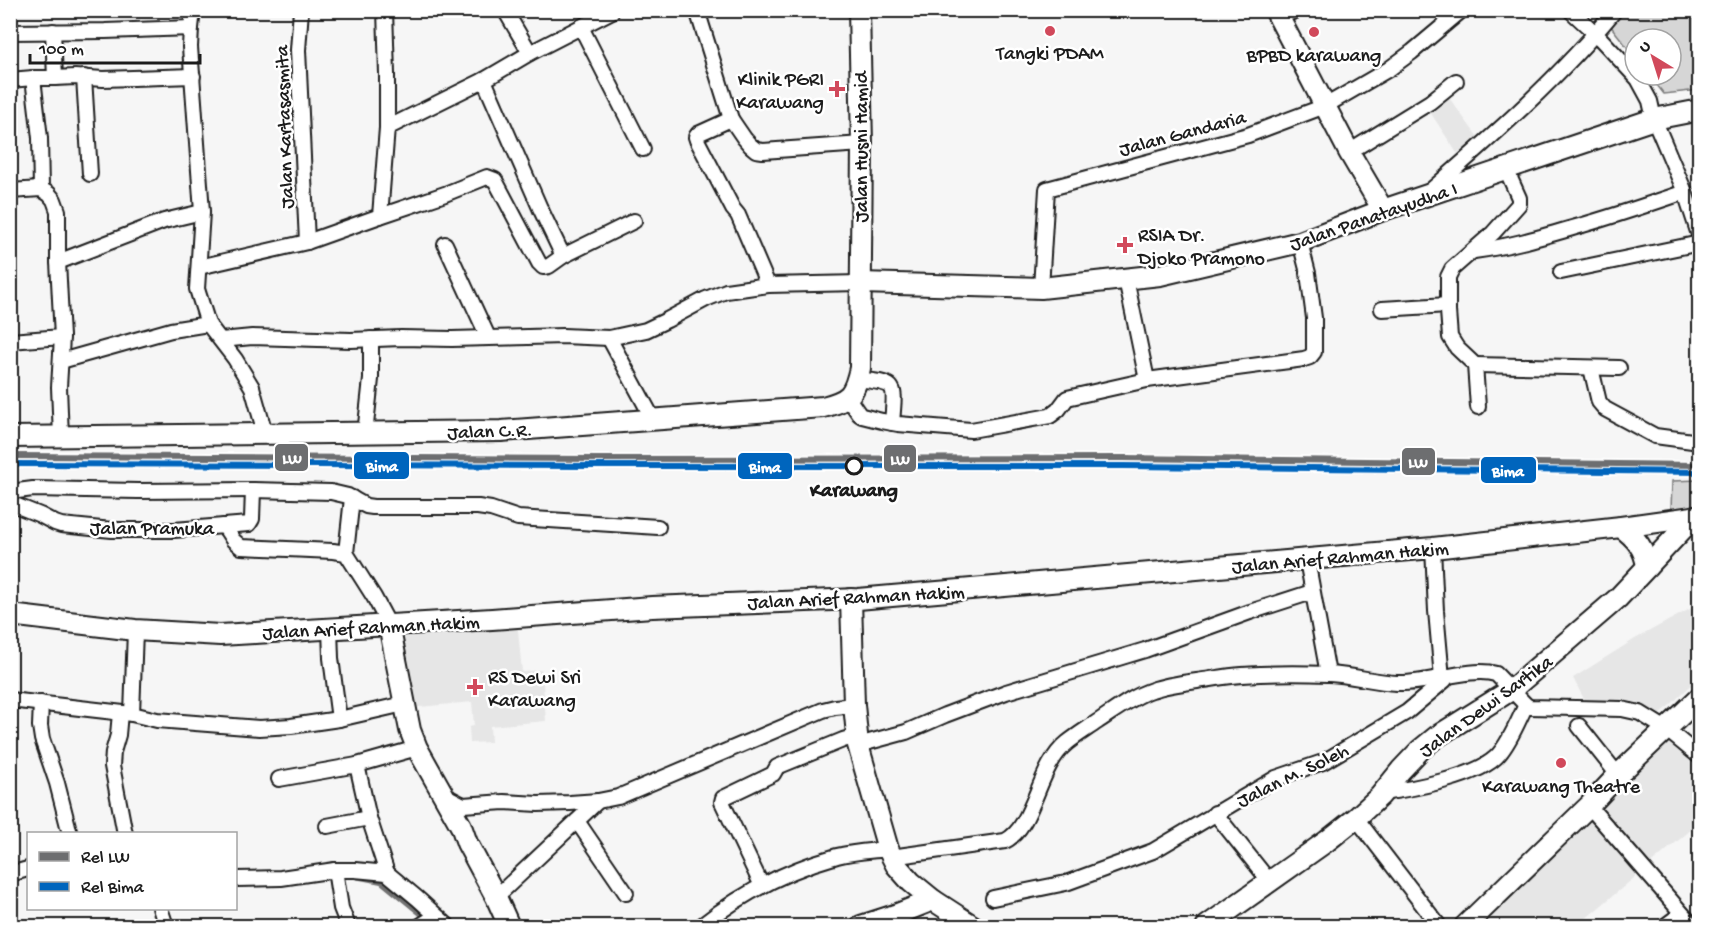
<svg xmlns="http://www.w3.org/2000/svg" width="1710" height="937" viewBox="0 0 1710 937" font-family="'Gochi Hand',sans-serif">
<rect width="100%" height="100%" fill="#f6f6f6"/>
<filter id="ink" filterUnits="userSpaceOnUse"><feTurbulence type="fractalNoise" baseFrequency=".0167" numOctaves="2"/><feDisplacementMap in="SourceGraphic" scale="12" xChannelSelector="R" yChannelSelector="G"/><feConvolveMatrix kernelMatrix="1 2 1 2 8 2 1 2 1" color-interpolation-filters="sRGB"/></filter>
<g filter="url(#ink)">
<!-- built -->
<g fill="#e6e6e6">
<polygon points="1447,95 1480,140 1457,153 1428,109"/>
<polygon points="1699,604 1699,678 1656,718 1586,703 1573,678 1635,639"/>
<polygon points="517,620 522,672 542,670 546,721 490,726 491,742 470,743 469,727 474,726 472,702 409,708 402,630"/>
<polygon points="1664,740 1699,768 1699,823 1577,926 1473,926"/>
</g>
<!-- green -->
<g fill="#d6d6d6" stroke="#797979" stroke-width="1.5">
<polygon points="1620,11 1699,11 1699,90 1664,94 1649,75 1671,75 1671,39 1635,39 1635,57 1609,24"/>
<polygon points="1699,480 1699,509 1671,510 1672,481"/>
</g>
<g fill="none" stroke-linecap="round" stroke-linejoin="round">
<!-- stream -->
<polyline stroke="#727272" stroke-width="4" points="350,876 381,882 425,918"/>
<!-- street casing -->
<g stroke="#1c1c1c" stroke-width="18">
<g id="street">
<polyline points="193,10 191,28 190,47 202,212 197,289 208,324 235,359 252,387 265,433"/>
<polyline points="301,10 298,50 307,242"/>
<polyline points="697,10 731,119 744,138 750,145 756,150 763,151 862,144"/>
<polyline points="1570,10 1596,34 1638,79 1650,101 1654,119 1685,192 1700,238"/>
<polyline points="506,12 530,53"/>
<polyline points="1278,17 1298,10"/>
<polyline points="581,27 643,149"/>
<polyline points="10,32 105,31 191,28"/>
<polyline points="84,77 90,174"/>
<polyline points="33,78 40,138 41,189"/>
<polyline points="55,78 75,77 103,79 193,76"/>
<polyline points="10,80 33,78 55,78 53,31"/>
<polyline points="484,80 540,208 563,256"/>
<polyline points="731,119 698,134 696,137 697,140 733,209 738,215 768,285"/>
<polyline points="387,128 484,80 530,53 612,11"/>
<polyline points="1349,152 1430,102 1456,81"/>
<polyline points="10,191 41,189 49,194 54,200 58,211 58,262 62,337 59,387 61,437"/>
<path d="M1430,191c65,-57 130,-114 185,-181"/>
<polyline points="380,216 387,128 387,74 385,10"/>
<polyline points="445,244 488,337"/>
<path d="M1474,251c33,-4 64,-13 95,-22 39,-11 78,-24 116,-37"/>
<polyline points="58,262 164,221 202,212"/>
<polyline points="199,267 307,242 380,216 445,194 487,177 495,180 539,263 543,267 549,266 563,256 634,221"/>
<polyline points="1561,272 1700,243"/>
<polyline points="1126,279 1147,380"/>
<polyline points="1041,288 1047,189 1248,135 1325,106 1389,69 1412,52 1462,10"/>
<polyline points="1382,309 1448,305"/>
<polyline points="609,338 653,419"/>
<polyline points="221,340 252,337 351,340 401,338 452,339 563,336 609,338 646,330 667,320 706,299 726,291 768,285 860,283"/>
<polyline points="10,341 62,337"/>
<polyline points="61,361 171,330 208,324"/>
<polyline points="1475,365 1619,368"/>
<polyline points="1591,368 1599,402 1605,409 1655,436 1700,442"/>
<path d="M858,379c41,5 37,4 34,44"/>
<polyline points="848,398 859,414 862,416 882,421 898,424 971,430 1050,416 1058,410 1067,398 1147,380 1304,359 1310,357 1314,352 1314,318 1308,273 1300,242"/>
<polyline points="1478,407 1475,365 1457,348 1450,337 1448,311 1448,277 1452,269 1493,233 1519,204 1519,198 1506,169"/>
<polyline points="365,434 371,379 371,339"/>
<polyline points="10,492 33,489 138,491 253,490"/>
<polyline points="10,503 40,515 55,523 61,525 112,530 174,530 224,526 233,540 241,547 333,551 346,553 374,597 389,625"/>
<polyline points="224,526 249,524 252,519 253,490 331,492 348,496 366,506 373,507 478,507 491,509 518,518 658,527"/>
<polyline points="1433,548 1436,611 1442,678"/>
<polyline points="346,553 352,498"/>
<polyline points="1307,560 1328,674"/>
<polyline points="330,629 331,658 339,719"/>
<polyline points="10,700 132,714 157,720 259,728 291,726 339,719 404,704"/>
<polyline points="41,703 40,726 42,739 57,783 70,834"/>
<polyline points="120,713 118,735 113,752 112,766 125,834"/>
<polyline points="132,714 135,630"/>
<polyline points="1579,726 1618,775"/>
<polyline points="858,745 906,732 945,715 1006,692 1145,650 1250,612 1312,592"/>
<polyline points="357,765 369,818 387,873"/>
<polyline points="279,779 357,765 417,748"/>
<path d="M1382,793c29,-4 98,-16 117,-39 12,-14 19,-33 27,-49"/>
<polyline points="444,795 463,805 504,802 538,804 570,803 598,801 618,797 823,710 835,707 854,705"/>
<polyline points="1589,806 1693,926"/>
<polyline points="1215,813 1270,882"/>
<polyline points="1356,818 1439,926"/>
<polyline points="577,821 626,893"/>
<polyline points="327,826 369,818"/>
<path d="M891,857l114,-16c30,-15 32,-74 62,-98 10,-8 20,-14 30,-21 17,-11 36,-26 55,-32 14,-5 30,-7 45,-9 15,-2 30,-5 45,-6 28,-2 58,-2 87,-1 23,1 45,8 68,9 30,2 72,-17 99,-9l30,31 3,2 93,2 18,4 26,16 34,28"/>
<polyline points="335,870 341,908 348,926"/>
<polyline points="10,874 28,869"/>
<polyline points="236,879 281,878 335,870 355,870 387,873 417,898 448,926"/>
<polyline points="762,886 722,802 723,798 773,774 777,767 843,740 857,736"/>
<polyline points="496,897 598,801"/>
<polyline points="993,898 1066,883 1153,851 1276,778 1323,762 1340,752 1407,712 1445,680"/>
<polyline points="160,908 166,926"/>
<polyline points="420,926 436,916"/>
<path d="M701,926c40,-32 86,-56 136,-70 16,-4 34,-5 51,-7"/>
<polyline points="1665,926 1681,914"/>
</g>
</g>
<!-- secondary casing -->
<g stroke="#1c1c1c" stroke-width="24">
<g id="secondary">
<polyline points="1275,10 1349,152 1383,210"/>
<polyline points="860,283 1041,288 1160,275 1300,242 1383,210 1654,119 1700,110"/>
<path d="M10,437l491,-6 322,-24c27,-7 31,-12 37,-39l2,-224 -3,-134"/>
<path d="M1621,527c15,11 24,22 26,40"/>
<polyline points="851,599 854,705 858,745 888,849 896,865 911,882 933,900 973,926"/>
<polyline points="10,615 135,630 220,635 492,619 652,607 858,599 1433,548 1621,527 1700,516"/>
<polyline points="389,625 410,730 417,748 461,826 467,843 496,897 509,926"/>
<polyline points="861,926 895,915 933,900"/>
<polyline points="1207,926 1327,841 1356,818 1380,796 1401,770 1420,750 1436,737 1511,690 1618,598 1695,516"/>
<polyline points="1465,926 1589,806 1618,775 1700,697"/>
</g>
</g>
<!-- street -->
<use href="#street" stroke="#fff" stroke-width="14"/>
<!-- secondary -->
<use href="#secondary" stroke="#fff" stroke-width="20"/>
<!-- rail-1 casing -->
<g stroke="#fff" stroke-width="10">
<polyline id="rail-1" points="10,456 598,459 1123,458 1700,465"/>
</g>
<!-- rail-2 casing -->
<g stroke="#fff" stroke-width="10">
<polyline id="rail-2" points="10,464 598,466 1123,466 1700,472"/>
</g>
<!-- rail-1 -->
<use href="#rail-1" stroke="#6d6e70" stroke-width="6"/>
<!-- rail-2 -->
<use href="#rail-2" stroke="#0065bd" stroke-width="6"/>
</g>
</g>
<!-- markers -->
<g fill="#d1495b" stroke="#fff" stroke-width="2">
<circle cx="1050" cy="31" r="6"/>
<circle cx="1314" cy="32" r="6"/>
<path d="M834 80h6v6h6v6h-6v6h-6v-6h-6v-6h6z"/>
<path d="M1122 236h6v6h6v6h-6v6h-6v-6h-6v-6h6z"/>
<path d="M472 678h6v6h6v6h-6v6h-6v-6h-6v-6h6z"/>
<circle cx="1561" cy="763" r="6"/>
</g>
<circle fill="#fff" stroke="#1c1c1c" stroke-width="3" cx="854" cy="466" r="8"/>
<g text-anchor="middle" stroke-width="5" stroke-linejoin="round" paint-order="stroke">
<!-- poi labels -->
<g font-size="20" fill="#1c1c1c" stroke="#fff">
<text x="1050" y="59">Tangki PDAM</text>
<text x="1314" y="61">BPBD karawang</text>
<text x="824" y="85" text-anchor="end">Klinik PGRI<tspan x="824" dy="23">Karawang</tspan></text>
<text x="1138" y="241" text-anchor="start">RSIA Dr.<tspan x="1138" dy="23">Djoko Pramono</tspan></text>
<text x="488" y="683" text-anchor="start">RS Dewi Sri<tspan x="488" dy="23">Karawang</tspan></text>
<text x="1561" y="792">Karawang Theatre</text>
</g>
<!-- street labels -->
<g font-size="20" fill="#1c1c1c" stroke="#fff">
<text transform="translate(283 127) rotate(-92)" y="7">Jalan Kartasasmita</text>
<text transform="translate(1182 132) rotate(-15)" y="7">Jalan Gandaria</text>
<text transform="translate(860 147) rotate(-90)" y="7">Jalan Husni Hamid</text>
<text transform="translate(1373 215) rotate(-19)" y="7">Jalan Panatayudha I</text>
<text transform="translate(490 430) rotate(-2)" y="7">Jalan C.R.</text>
<text x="152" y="534">Jalan Pramuka</text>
<text transform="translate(1340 556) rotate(-5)" y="7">Jalan Arief Rahman Hakim</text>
<text transform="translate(856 596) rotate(-3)" y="7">Jalan Arief Rahman Hakim</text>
<text transform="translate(371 626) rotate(-3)" y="7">Jalan Arief Rahman Hakim</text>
<text transform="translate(1485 705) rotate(-36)" y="7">Jalan Dewi Sartika</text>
<text transform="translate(1292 774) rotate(-26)" y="7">Jalan M. Soleh</text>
</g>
<!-- stop labels -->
<g font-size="20" font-weight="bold" fill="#1c1c1c" stroke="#fff">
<text x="854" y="496">Karawang</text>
</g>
</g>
<g stroke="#fff" stroke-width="2">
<rect x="274" y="443" width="35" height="29" rx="6" fill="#6d6e70"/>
<rect x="883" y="444" width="34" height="29" rx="6" fill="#6d6e70"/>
<rect x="1401" y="447" width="35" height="29" rx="6" fill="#6d6e70"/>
<rect x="353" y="451" width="57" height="29" rx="6" fill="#0065bd"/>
<rect x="737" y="452" width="56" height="28" rx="6" fill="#0065bd"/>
<rect x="1480" y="456" width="57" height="28" rx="6" fill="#0065bd"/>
</g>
<g font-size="16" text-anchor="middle" font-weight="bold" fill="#fff">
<text x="292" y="463">LW</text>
<text x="900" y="464">LW</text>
<text x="1418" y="467">LW</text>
<text x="382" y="471">Bima</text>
<text x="765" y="472">Bima</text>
<text x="1508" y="476">Bima</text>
</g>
<!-- margin -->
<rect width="1710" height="937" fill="none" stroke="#fff" stroke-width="36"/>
<rect x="18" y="18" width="1674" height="901" fill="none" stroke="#1c1c1c" stroke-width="2" filter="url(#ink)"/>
<!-- legend -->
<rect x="27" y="832" width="210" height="78" fill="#ffffff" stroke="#a4a4a4" stroke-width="1.5"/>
<rect x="39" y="852" width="30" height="9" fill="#6d6e70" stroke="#a4a4a4" stroke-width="1.5"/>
<text x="81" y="862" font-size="18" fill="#1c1c1c">Rel LW</text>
<rect x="39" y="882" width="30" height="9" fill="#0065bd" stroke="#a4a4a4" stroke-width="1.5"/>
<text x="81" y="892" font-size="18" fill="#1c1c1c">Rel Bima</text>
<!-- north arrow -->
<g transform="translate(1653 57) rotate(322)"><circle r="28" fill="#ffffff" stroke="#a4a4a4" stroke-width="1.5"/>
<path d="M0-4.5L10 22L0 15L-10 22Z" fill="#d1495b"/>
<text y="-9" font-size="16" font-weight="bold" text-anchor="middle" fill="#1c1c1c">U</text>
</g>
<!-- scale -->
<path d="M30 54v9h170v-9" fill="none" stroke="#1c1c1c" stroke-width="3"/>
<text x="39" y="54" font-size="18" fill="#1c1c1c" stroke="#ffffff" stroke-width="4.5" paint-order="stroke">100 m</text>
</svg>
